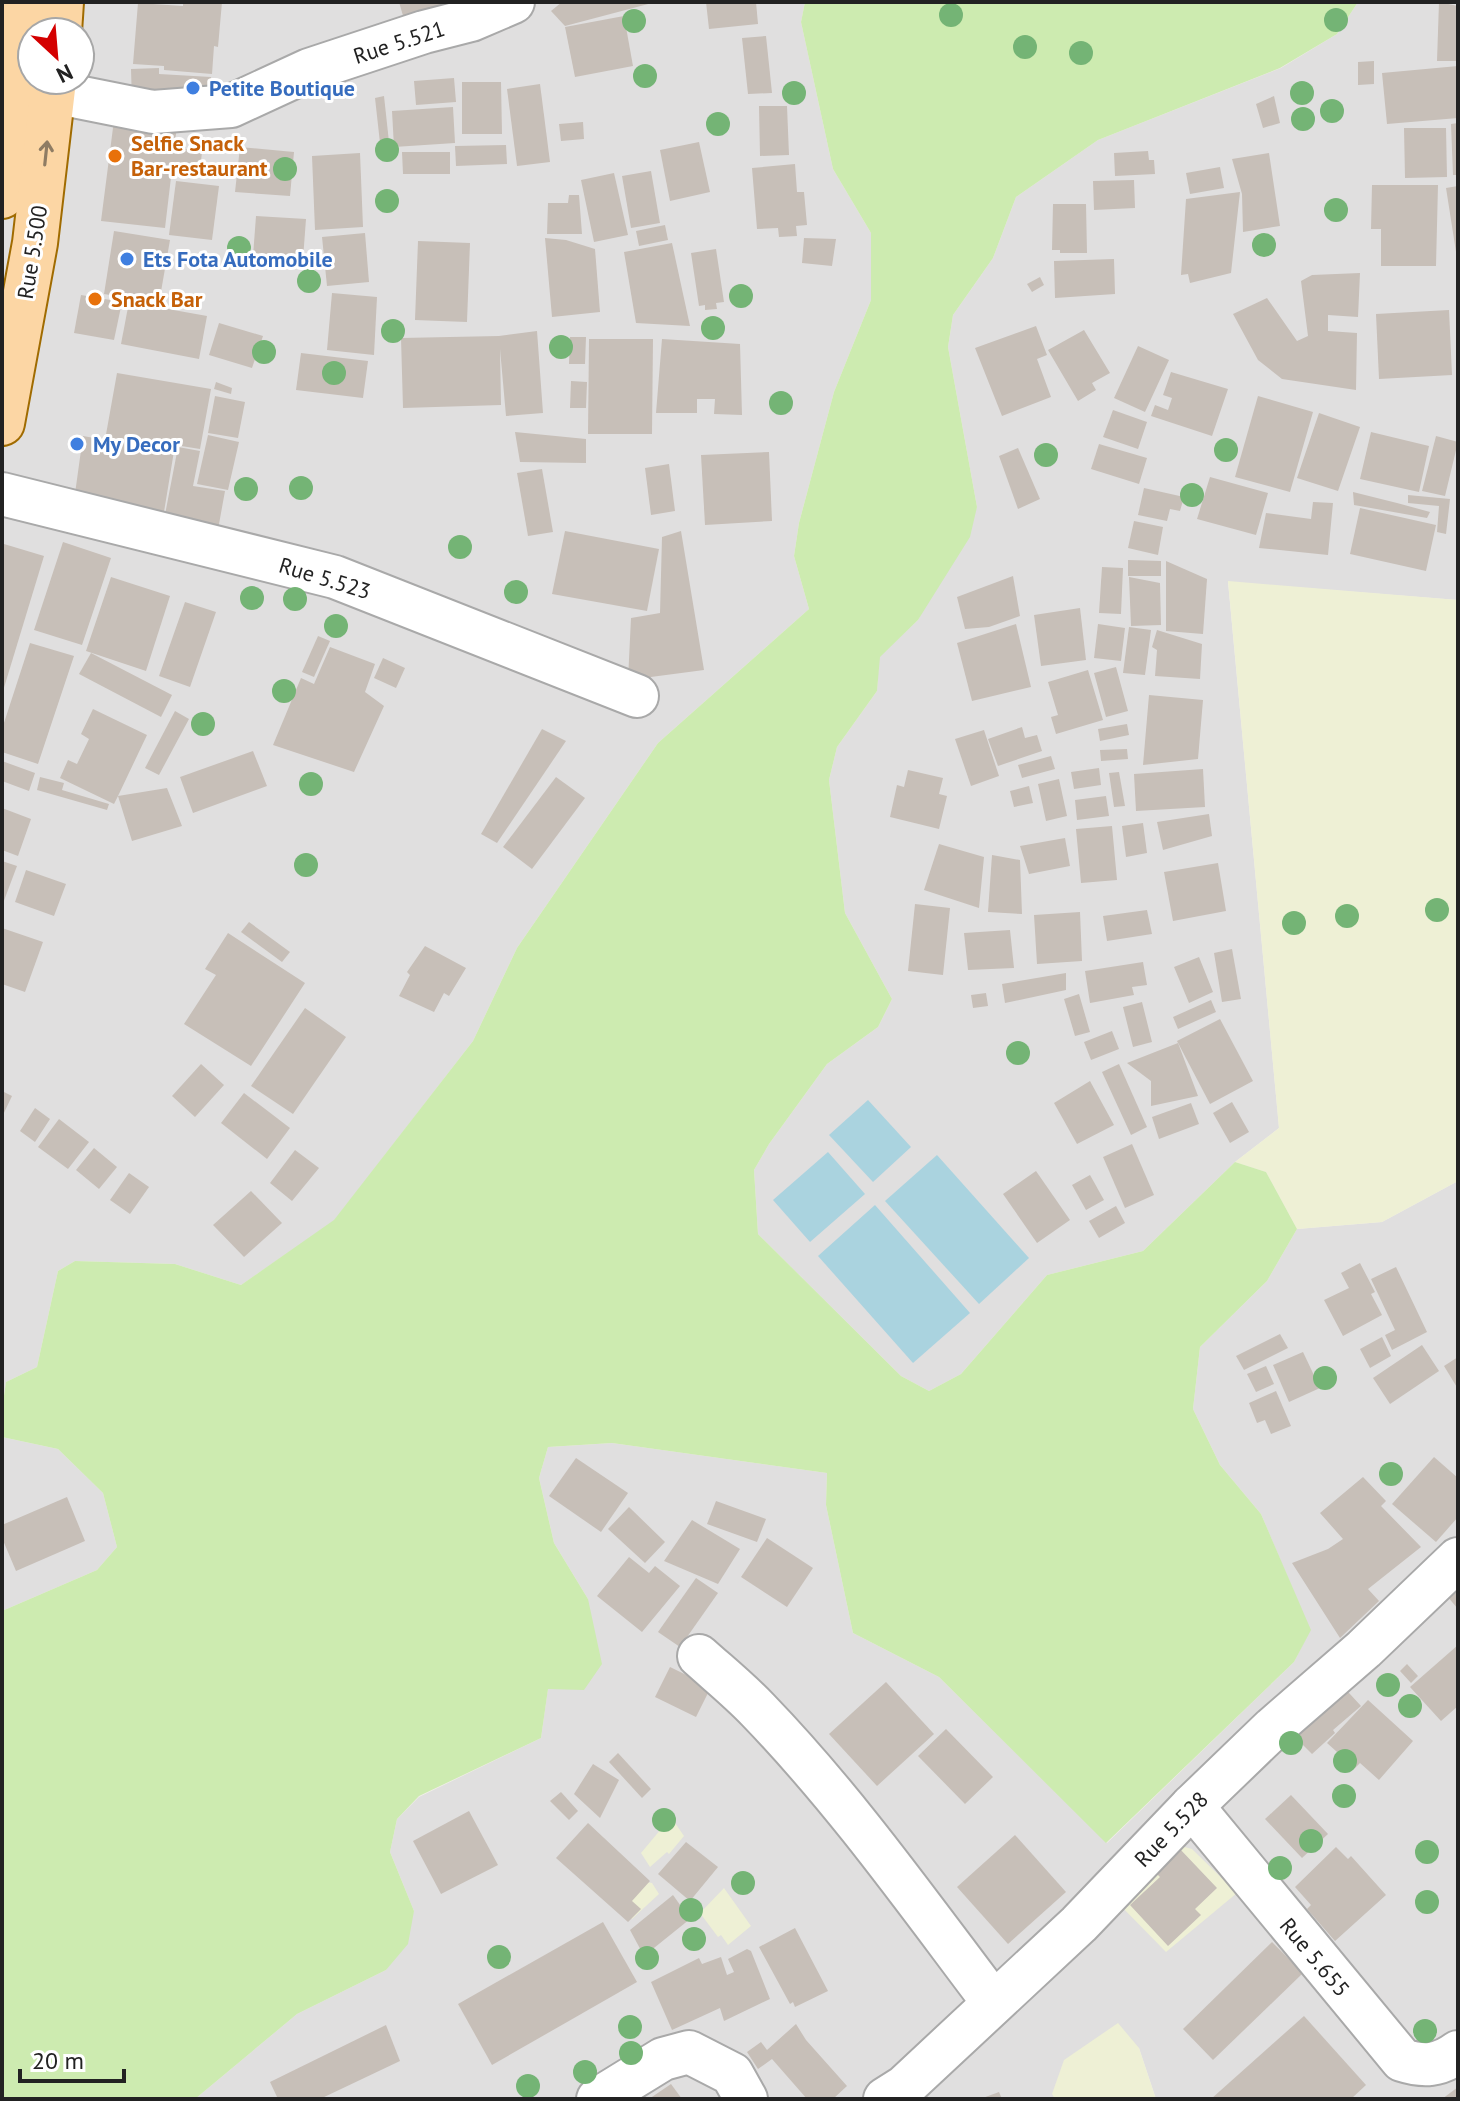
<svg xmlns="http://www.w3.org/2000/svg" width="1460" height="2101" viewBox="0 0 1460 2101" font-family="'PT Sans',sans-serif">
<rect width="100%" height="100%" fill="#f2efe9"/>
<!-- residential -->
<g fill="#e0dfdf" fill-rule="evenodd">
<path d="M2,2h803l-4,20 32,147 38,64v67l-37,92 -35,131 -5,33 15,53 -151,134 -141,205 -44,93 -139,180 -93,64 -66,-21 -100,-3 -17,10 -21,96 -31,15 -4,27zM32,32h48v48h-48z"/>
<polygon points="1358,2 1458,2 1458,600 1228,582 1279,1128 1235,1162 1143,1251 1047,1275 961,1374 929,1391 901,1376 758,1234 754,1170 769,1144 827,1064 878,1027 892,999 845,913 829,780 837,747 877,691 879,657 918,620 977,507 948,347 953,315 993,258 1016,197 1098,140 1281,68 1337,34"/>
<polygon points="1458,1181 1458,2099 1156,2099 1139,2048 1053,2094 1055,2099 195,2099 297,2014 386,1970 414,1911 390,1852 397,1819 419,1797 541,1738 548,1688 588,1599 554,1543 539,1478 548,1447 612,1443 827,1473 826,1505 853,1633 939,1677 1107,1843 1294,1662 1310,1630 1261,1514 1220,1465 1193,1409 1200,1347 1267,1281 1297,1229 1382,1222"/>
<polygon points="2,1437 58,1449 103,1493 117,1547 97,1570 2,1611"/>
</g>
<!-- farmland -->
<g fill="#eef0d5">
<polygon points="1228,581 1458,600 1458,1181 1382,1222 1297,1229 1266,1172 1235,1162 1279,1128"/>
<polygon points="671,1817 684,1836 669,1854 667,1852 650,1867 641,1853"/>
<polygon points="1181,1846 1192,1849 1237,1893 1166,1952 1117,1902"/>
<polygon points="598,1874 652,1883 659,1894 632,1919"/>
<polygon points="724,1888 751,1926 728,1945 721,1935 718,1937 700,1913"/>
<polygon points="1118,2023 1139,2048 1156,2099 1055,2099 1052,2094 1064,2060"/>
</g>
<!-- grass -->
<polygon fill="#cdebb0" points="805,2 1358,2 1337,34 1280,68 1098,140 1016,197 993,258 953,315 948,347 977,507 970,537 918,620 880,657 877,691 837,747 829,780 845,913 892,999 878,1027 827,1064 769,1144 754,1170 758,1234 901,1376 929,1391 961,1374 1047,1275 1143,1251 1235,1162 1266,1172 1297,1229 1267,1281 1200,1347 1193,1409 1220,1465 1261,1514 1311,1630 1294,1662 1106,1843 939,1677 853,1633 826,1505 827,1473 612,1443 548,1447 539,1478 554,1543 588,1599 602,1664 584,1690 548,1689 541,1738 419,1796 397,1819 390,1852 414,1911 408,1944 386,1970 297,2014 195,2099 2,2099 2,1611 97,1570 117,1547 103,1493 58,1449 2,1437 2,1409 6,1382 37,1367 58,1271 75,1261 175,1264 241,1285 334,1220 473,1041 517,948 658,743 809,609 794,556 799,523 834,392 871,300 871,233 833,169 801,22"/>
<!-- water -->
<g fill="#aad3df">
<polygon points="868,1100 911,1147 873,1182 829,1135"/>
<polygon points="828,1152 865,1194 810,1242 773,1200"/>
<polygon points="937,1155 1029,1258 979,1304 885,1201"/>
<polygon points="875,1205 970,1313 913,1363 818,1256"/>
</g>
<!-- building -->
<g fill="#c7bfb8">
<polygon points="183,2 222,2 218,47 214,46 212,74 164,70 164,66 133,64 138,3 183,6"/>
<polygon points="399,2 450,2 453,12 406,26"/>
<polygon points="562,2 652,2 652,3 565,26 551,11"/>
<polygon points="706,2 756,2 758,24 709,29"/>
<polygon points="1439,2 1458,6 1458,61 1437,61"/>
<polygon points="624,16 633,66 575,77 565,27"/>
<polygon points="766,36 772,93 748,94 742,38"/>
<polygon points="1374,61 1374,84 1358,85 1358,62"/>
<polygon points="1458,66 1458,118 1387,124 1382,73"/>
<polygon points="159,68 159,74 211,77 212,99 132,102 131,69"/>
<polygon points="454,78 456,102 416,105 414,81"/>
<polygon points="462,82 501,82 502,134 462,134"/>
<polygon points="540,84 550,162 517,166 507,89"/>
<polygon points="384,96 389,142 380,143 375,98"/>
<polygon points="1274,96 1280,123 1263,128 1256,104"/>
<polygon points="759,106 787,106 789,155 760,156"/>
<polygon points="453,107 455,143 394,147 392,111"/>
<polygon points="114,120 177,127 174,148 202,151 200,172 172,169 165,228 101,221"/>
<polygon points="583,122 584,139 561,141 559,124"/>
<polygon points="1458,123 1458,175 1453,175 1451,124"/>
<polygon points="1404,128 1446,128 1447,177 1405,178"/>
<polygon points="699,142 710,192 670,201 660,150"/>
<polygon points="506,145 507,164 456,166 455,146"/>
<polygon points="240,147 294,152 290,196 235,192"/>
<polygon points="1148,151 1149,160 1154,160 1155,174 1115,176 1114,153"/>
<polygon points="402,152 450,152 450,174 403,174"/>
<polygon points="360,153 363,227 315,230 312,156"/>
<polygon points="1269,153 1280,226 1243,232 1242,194 1232,159"/>
<polygon points="795,164 797,192 804,192 807,225 796,226 797,236 779,237 778,228 757,229 752,168"/>
<polygon points="1220,167 1224,188 1190,194 1186,173"/>
<polygon points="651,171 660,223 631,228 622,176"/>
<polygon points="614,173 628,235 594,242 581,180"/>
<polygon points="1134,180 1135,208 1094,210 1093,181"/>
<polygon points="176,181 219,186 212,240 169,235"/>
<polygon points="1372,185 1438,185 1436,266 1381,266 1381,229 1371,229"/>
<polygon points="1458,186 1458,252 1456,252 1446,188"/>
<polygon points="1240,192 1231,273 1190,283 1188,274 1181,275 1186,199"/>
<polygon points="569,195 579,195 582,234 547,234 548,203 568,203"/>
<polygon points="1053,204 1086,204 1087,253 1060,253 1060,250 1052,250"/>
<polygon points="256,216 306,219 303,259 253,256"/>
<polygon points="665,225 668,240 639,246 636,231"/>
<polygon points="114,231 170,240 159,303 104,294"/>
<polygon points="365,233 369,282 327,286 322,237"/>
<polygon points="545,238 566,240 595,249 600,312 552,317"/>
<polygon points="804,238 836,239 832,266 802,263"/>
<polygon points="418,241 470,243 467,322 415,320"/>
<polygon points="672,243 690,326 636,323 624,252"/>
<polygon points="716,249 724,302 716,303 717,309 705,310 705,305 699,306 691,253"/>
<polygon points="1114,259 1115,294 1055,298 1054,261"/>
<polygon points="1360,273 1358,317 1328,315 1328,331 1357,333 1356,390 1282,379 1258,360 1233,314 1267,298 1297,341 1308,336 1301,281 1312,275"/>
<polygon points="1040,277 1044,285 1032,292 1027,284"/>
<polygon points="332,293 377,297 374,355 327,350"/>
<polygon points="81,295 122,302 114,340 74,333"/>
<polygon points="129,302 207,316 199,359 121,344"/>
<polygon points="1449,310 1452,375 1379,379 1376,314"/>
<polygon points="219,323 263,336 252,368 209,355"/>
<polygon points="1036,326 1047,355 1037,359 1051,397 1002,416 975,348"/>
<polygon points="1084,330 1110,373 1092,383 1096,390 1078,401 1048,350"/>
<polygon points="537,331 543,413 506,416 500,349 501,405 403,408 401,338 499,336"/>
<polygon points="570,337 586,337 585,364 569,364"/>
<polygon points="589,339 653,339 652,434 588,434"/>
<polygon points="662,339 740,344 742,415 714,414 715,399 697,399 697,413 656,413"/>
<polygon points="1138,346 1169,360 1145,412 1114,398"/>
<polygon points="301,353 368,361 363,398 296,390"/>
<polygon points="1171,372 1228,389 1212,436 1151,416 1155,405 1168,410 1172,398 1163,395"/>
<polygon points="117,373 211,389 200,449 175,445 163,518 73,508 83,436 105,440"/>
<polygon points="571,381 587,382 586,408 570,408"/>
<polygon points="216,382 232,388 231,394 214,389"/>
<polygon points="215,396 245,402 238,438 208,433"/>
<polygon points="1258,396 1313,412 1290,492 1235,477"/>
<polygon points="1113,410 1147,422 1138,449 1103,437"/>
<polygon points="1319,413 1360,427 1338,491 1297,478"/>
<polygon points="515,432 586,439 586,463 520,462"/>
<polygon points="1371,432 1429,446 1419,492 1360,479"/>
<polygon points="208,435 239,442 228,490 197,484"/>
<polygon points="1436,436 1458,442 1445,496 1422,491"/>
<polygon points="1099,444 1147,458 1139,484 1091,469"/>
<polygon points="178,447 200,451 193,486 225,491 217,535 163,525"/>
<polygon points="1018,448 1040,499 1018,509 999,456"/>
<polygon points="769,452 772,521 705,525 701,455"/>
<polygon points="669,464 675,511 651,515 645,468"/>
<polygon points="542,469 553,532 528,536 517,473"/>
<polygon points="1210,477 1268,493 1256,535 1197,519"/>
<polygon points="1144,488 1184,497 1180,511 1170,509 1167,521 1138,515"/>
<polygon points="1353,492 1397,503 1430,512 1427,518 1354,505"/>
<polygon points="1408,495 1450,499 1446,534 1437,532 1439,506 1408,503"/>
<polygon points="1313,502 1333,503 1328,555 1259,548 1266,513 1311,519"/>
<polygon points="1360,508 1436,525 1426,571 1350,554"/>
<polygon points="1134,521 1163,527 1158,555 1128,548"/>
<polygon points="565,531 659,549 647,611 552,594"/>
<polygon points="681,531 704,670 628,680 631,618 660,613 662,537"/>
<polygon points="63,542 111,558 82,645 34,630"/>
<polygon points="4,544 44,556 3,691 2,549"/>
<polygon points="1128,560 1161,561 1161,576 1128,576"/>
<polygon points="1166,561 1207,579 1203,634 1166,631"/>
<polygon points="1102,567 1123,568 1121,614 1099,613"/>
<polygon points="1013,576 1020,616 989,627 965,629 957,597"/>
<polygon points="111,577 170,596 146,671 86,651"/>
<polygon points="1129,577 1160,583 1161,625 1131,626"/>
<polygon points="185,602 216,612 190,687 159,676"/>
<polygon points="1080,608 1086,660 1041,666 1034,615"/>
<polygon points="1016,624 1031,687 972,701 957,643"/>
<polygon points="1098,624 1125,628 1121,661 1094,658"/>
<polygon points="1129,627 1151,630 1145,675 1123,673"/>
<polygon points="1157,630 1202,644 1200,679 1155,676 1157,650 1152,647"/>
<polygon points="318,636 330,641 314,677 302,672"/>
<polygon points="30,643 74,656 38,764 2,752 2,729"/>
<polygon points="330,647 375,664 365,692 384,706 354,772 273,745 301,678 314,684"/>
<polygon points="91,653 172,695 161,717 79,674"/>
<polygon points="383,658 405,668 396,688 374,678"/>
<polygon points="1116,667 1128,711 1106,717 1094,673"/>
<polygon points="1088,670 1103,720 1056,734 1051,717 1058,715 1048,682"/>
<polygon points="1149,695 1203,700 1198,759 1143,765"/>
<polygon points="93,709 147,735 118,796 167,788 182,826 132,841 118,796 114,804 60,778 68,760 77,764 89,739 81,734"/>
<polygon points="175,711 189,719 159,775 145,768"/>
<polygon points="1127,724 1129,735 1100,741 1098,729"/>
<polygon points="1022,727 1025,738 1037,735 1042,751 998,766 988,739"/>
<polygon points="542,729 566,741 497,843 481,834"/>
<polygon points="984,730 999,776 971,786 955,739"/>
<polygon points="1127,749 1128,759 1101,761 1100,750"/>
<polygon points="253,751 267,786 193,813 180,777"/>
<polygon points="1051,756 1055,769 1022,778 1018,765"/>
<polygon points="2,761 35,773 29,791 2,781"/>
<polygon points="1099,768 1101,785 1074,789 1071,772"/>
<polygon points="1203,769 1205,807 1136,811 1134,774"/>
<polygon points="908,770 943,778 939,794 947,796 939,829 890,817 897,785 904,787"/>
<polygon points="1119,772 1125,806 1114,807 1109,773"/>
<polygon points="40,777 64,783 62,790 109,804 107,810 37,790"/>
<polygon points="556,777 585,798 532,869 503,847"/>
<polygon points="1059,779 1067,816 1046,821 1038,784"/>
<polygon points="1029,786 1033,803 1014,807 1010,791"/>
<polygon points="1106,796 1109,816 1077,820 1075,800"/>
<polygon points="2,808 31,819 18,856 2,850"/>
<polygon points="1209,814 1212,836 1163,850 1157,822"/>
<polygon points="1143,823 1147,853 1126,857 1122,826"/>
<polygon points="1112,826 1117,880 1081,883 1076,829"/>
<polygon points="1065,838 1070,866 1029,874 1020,846"/>
<polygon points="939,844 984,857 979,908 924,890"/>
<polygon points="992,855 1020,860 1022,914 988,912"/>
<polygon points="2,861 17,866 2,906"/>
<polygon points="1218,863 1226,911 1173,921 1164,872"/>
<polygon points="26,870 66,884 54,916 15,902"/>
<polygon points="915,904 950,908 943,975 908,971"/>
<polygon points="1147,910 1152,934 1107,941 1103,916"/>
<polygon points="1080,912 1082,961 1037,964 1034,915"/>
<polygon points="249,922 290,952 282,962 241,932"/>
<polygon points="2,928 43,942 25,992 2,984"/>
<polygon points="1010,930 1014,968 968,970 964,933"/>
<polygon points="228,933 305,983 251,1066 184,1024 216,975 205,969"/>
<polygon points="425,946 466,968 449,996 444,993 434,1012 399,996 410,975 407,972"/>
<polygon points="1232,949 1241,999 1222,1002 1214,953"/>
<polygon points="1199,957 1213,992 1189,1003 1174,967"/>
<polygon points="1143,962 1147,985 1132,987 1134,995 1090,1003 1085,971"/>
<polygon points="1066,973 1066,990 1005,1003 1002,984"/>
<polygon points="986,993 988,1006 973,1008 971,995"/>
<polygon points="1079,994 1090,1032 1075,1036 1064,999"/>
<polygon points="1211,1000 1216,1012 1178,1029 1173,1017"/>
<polygon points="1142,1002 1152,1042 1133,1047 1123,1007"/>
<polygon points="305,1008 346,1037 293,1114 251,1086"/>
<polygon points="1220,1019 1253,1081 1210,1104 1177,1041"/>
<polygon points="1112,1031 1119,1049 1091,1060 1084,1042"/>
<polygon points="1178,1043 1198,1096 1151,1106 1151,1081 1127,1063"/>
<polygon points="201,1064 224,1085 195,1117 172,1096"/>
<polygon points="1119,1064 1147,1127 1131,1135 1102,1072"/>
<polygon points="1090,1081 1114,1125 1077,1144 1054,1103"/>
<polygon points="2,1091 12,1096 2,1117"/>
<polygon points="244,1093 290,1128 267,1159 221,1123"/>
<polygon points="1232,1102 1249,1132 1230,1143 1213,1113"/>
<polygon points="1191,1103 1199,1124 1159,1139 1152,1117"/>
<polygon points="35,1108 50,1119 35,1142 20,1131"/>
<polygon points="59,1119 89,1142 68,1169 38,1147"/>
<polygon points="1132,1144 1154,1195 1125,1208 1103,1157"/>
<polygon points="94,1148 117,1167 99,1189 76,1170"/>
<polygon points="295,1150 319,1168 292,1201 270,1183"/>
<polygon points="1036,1171 1070,1220 1037,1243 1003,1194"/>
<polygon points="129,1173 149,1187 130,1214 110,1200"/>
<polygon points="1090,1175 1104,1200 1086,1210 1072,1185"/>
<polygon points="251,1191 282,1223 244,1257 213,1225"/>
<polygon points="1116,1206 1125,1223 1099,1238 1089,1221"/>
<polygon points="1360,1263 1375,1292 1371,1294 1382,1315 1343,1336 1324,1300 1349,1288 1341,1273"/>
<polygon points="1396,1267 1427,1332 1392,1350 1385,1335 1395,1330 1371,1279"/>
<polygon points="1280,1334 1288,1348 1244,1370 1236,1356"/>
<polygon points="1382,1337 1391,1356 1370,1368 1360,1349"/>
<polygon points="1422,1345 1439,1371 1390,1404 1373,1378"/>
<polygon points="1303,1352 1320,1388 1289,1402 1273,1365"/>
<polygon points="1458,1357 1458,1389 1444,1366"/>
<polygon points="1266,1366 1274,1384 1256,1392 1247,1374"/>
<polygon points="1276,1391 1291,1426 1271,1434 1265,1420 1257,1423 1249,1403"/>
<polygon points="1434,1457 1458,1478 1458,1517 1436,1542 1392,1504"/>
<polygon points="576,1458 628,1493 601,1532 549,1496"/>
<polygon points="1363,1477 1386,1501 1381,1506 1421,1547 1368,1589 1379,1601 1340,1638 1292,1563 1328,1549 1343,1539 1320,1513"/>
<polygon points="67,1497 85,1541 16,1571 2,1538 2,1525"/>
<polygon points="716,1501 766,1519 757,1542 707,1524"/>
<polygon points="629,1507 665,1542 645,1563 608,1529"/>
<polygon points="692,1520 740,1549 718,1584 664,1561"/>
<polygon points="767,1538 813,1568 787,1607 741,1577"/>
<polygon points="629,1557 649,1573 655,1566 680,1586 642,1632 597,1596"/>
<polygon points="696,1578 718,1593 680,1647 658,1632"/>
<polygon points="1458,1579 1458,1609 1441,1589"/>
<polygon points="1458,1645 1458,1706 1441,1721 1410,1687"/>
<polygon points="1407,1664 1418,1676 1411,1683 1400,1671"/>
<polygon points="670,1667 711,1687 696,1717 655,1697"/>
<polygon points="1338,1681 1361,1706 1333,1730 1335,1733 1312,1754 1286,1728"/>
<polygon points="886,1682 934,1734 877,1786 829,1734"/>
<polygon points="1368,1700 1413,1741 1379,1780 1360,1763 1355,1768 1327,1743"/>
<polygon points="946,1729 993,1777 965,1804 918,1756"/>
<polygon points="618,1753 651,1789 642,1798 609,1762"/>
<polygon points="593,1764 619,1780 600,1818 574,1794"/>
<polygon points="561,1792 578,1811 569,1820 550,1801"/>
<polygon points="1291,1795 1328,1834 1302,1858 1265,1819"/>
<polygon points="469,1811 498,1865 441,1894 413,1841"/>
<polygon points="588,1823 650,1881 632,1901 641,1909 628,1922 556,1858"/>
<polygon points="1015,1835 1066,1892 1008,1944 957,1887"/>
<polygon points="686,1842 718,1867 690,1901 658,1874"/>
<polygon points="1336,1847 1348,1859 1351,1856 1386,1895 1335,1941 1307,1909 1311,1905 1295,1887"/>
<polygon points="1179,1848 1217,1888 1195,1909 1201,1915 1168,1946 1130,1905 1160,1877 1155,1872"/>
<polygon points="673,1895 690,1919 644,1956 630,1930"/>
<polygon points="603,1922 637,1982 492,2065 458,2004"/>
<polygon points="795,1928 828,1991 795,2007 793,2002 790,2004 759,1947"/>
<polygon points="1272,1942 1303,1973 1213,2060 1183,2029"/>
<polygon points="747,1949 751,1951 770,1999 724,2021 720,2008 672,2030 651,1982 699,1958 702,1964 721,1957 727,1975 734,1972 728,1959"/>
<polygon points="1304,2016 1366,2085 1351,2099 1211,2099"/>
<polygon points="796,2024 806,2040 847,2086 833,2099 807,2099 772,2059 758,2069 747,2052 761,2042 767,2050"/>
<polygon points="386,2025 400,2061 320,2099 278,2099 270,2082"/>
<polygon points="671,2084 682,2099 649,2099"/>
<polygon points="1458,2087 1458,2099 1442,2099"/>
<polygon points="999,2092 1002,2099 980,2099"/>
</g>
<g fill="none" stroke-linecap="round" stroke-linejoin="round">
<!-- minor casing -->
<g stroke="#a9a9a9" stroke-width="46">
<g id="minor">
<polyline points="53,92 153,112 231,106 309,70 424,32 471,20 513,2"/>
<polyline points="2,494 335,577 637,696"/>
<path d="M699,1656c20,18 41,35 59,54 87,90 160,193 235,292"/>
<path d="M1192,1806l210,254c22,7 37,6 56,-8"/>
<polyline points="598,2099 663,2059 689,2052 732,2074 746,2099"/>
<polyline points="885,2099 904,2087 1079,1924 1192,1806 1273,1728 1364,1649 1458,1559"/>
</g>
</g>
<!-- major casing -->
<g stroke="#a06b00" stroke-width="48">
<g id="major">
<polyline points="59,32 61,2"/>
<polyline points="2,196 21,2"/>
<polyline points="2,423 35,243 54,80"/>
</g>
</g>
<!-- minor -->
<use href="#minor" stroke="#fff" stroke-width="42"/>
<!-- major -->
<use href="#major" stroke="#fcd6a4" stroke-width="44"/>
</g>
<!-- trees -->
<g fill="#74b475">
<circle cx="951" cy="15" r="12"/>
<circle cx="1336" cy="20" r="12"/>
<circle cx="634" cy="21" r="12"/>
<circle cx="1025" cy="47" r="12"/>
<circle cx="1081" cy="53" r="12"/>
<circle cx="645" cy="76" r="12"/>
<circle cx="794" cy="93" r="12"/>
<circle cx="1302" cy="93" r="12"/>
<circle cx="1332" cy="111" r="12"/>
<circle cx="1303" cy="119" r="12"/>
<circle cx="718" cy="124" r="12"/>
<circle cx="387" cy="150" r="12"/>
<circle cx="285" cy="169" r="12"/>
<circle cx="387" cy="201" r="12"/>
<circle cx="1336" cy="210" r="12"/>
<circle cx="1264" cy="245" r="12"/>
<circle cx="239" cy="248" r="12"/>
<circle cx="309" cy="281" r="12"/>
<circle cx="741" cy="296" r="12"/>
<circle cx="713" cy="328" r="12"/>
<circle cx="393" cy="331" r="12"/>
<circle cx="561" cy="347" r="12"/>
<circle cx="264" cy="352" r="12"/>
<circle cx="334" cy="373" r="12"/>
<circle cx="781" cy="403" r="12"/>
<circle cx="1226" cy="450" r="12"/>
<circle cx="1046" cy="455" r="12"/>
<circle cx="301" cy="488" r="12"/>
<circle cx="246" cy="489" r="12"/>
<circle cx="1192" cy="495" r="12"/>
<circle cx="460" cy="547" r="12"/>
<circle cx="516" cy="592" r="12"/>
<circle cx="252" cy="598" r="12"/>
<circle cx="295" cy="599" r="12"/>
<circle cx="336" cy="626" r="12"/>
<circle cx="284" cy="691" r="12"/>
<circle cx="203" cy="724" r="12"/>
<circle cx="311" cy="784" r="12"/>
<circle cx="306" cy="865" r="12"/>
<circle cx="1437" cy="910" r="12"/>
<circle cx="1347" cy="916" r="12"/>
<circle cx="1294" cy="923" r="12"/>
<circle cx="1018" cy="1053" r="12"/>
<circle cx="1325" cy="1378" r="12"/>
<circle cx="1391" cy="1474" r="12"/>
<circle cx="1388" cy="1685" r="12"/>
<circle cx="1410" cy="1706" r="12"/>
<circle cx="1291" cy="1743" r="12"/>
<circle cx="1345" cy="1761" r="12"/>
<circle cx="1344" cy="1796" r="12"/>
<circle cx="664" cy="1820" r="12"/>
<circle cx="1311" cy="1841" r="12"/>
<circle cx="1427" cy="1852" r="12"/>
<circle cx="1280" cy="1868" r="12"/>
<circle cx="743" cy="1883" r="12"/>
<circle cx="1427" cy="1902" r="12"/>
<circle cx="691" cy="1910" r="12"/>
<circle cx="694" cy="1939" r="12"/>
<circle cx="499" cy="1957" r="12"/>
<circle cx="647" cy="1958" r="12"/>
<circle cx="630" cy="2027" r="12"/>
<circle cx="1425" cy="2031" r="12"/>
<circle cx="631" cy="2053" r="12"/>
<circle cx="585" cy="2072" r="12"/>
<circle cx="528" cy="2086" r="12"/>
</g>
<!-- one-way arrows -->
<defs><path id="oneway-shaft" d="M-6 0H5M1.5-3L5.5 0L1.5 3" fill="none" stroke-width="1.6" stroke-linecap="round" stroke-linejoin="round" transform="scale(2)"/></defs>
<use stroke="#8f7c63" href="#oneway-shaft" transform="translate(46 153) rotate(-84)"/>
<!-- markers -->
<g fill="#3f7fe0" stroke="#fff" stroke-width="3">
<circle cx="193" cy="88" r="8"/>
<circle cx="127" cy="259" r="8"/>
<circle cx="77" cy="444" r="8"/>
</g>
<g fill="#e8710a" stroke="#fff" stroke-width="3">
<circle cx="115" cy="156" r="8"/>
<circle cx="95" cy="299" r="8"/>
</g>
<g text-anchor="middle" stroke-width="6" stroke-linejoin="round" paint-order="stroke">
<!-- street labels -->
<g font-size="22" fill="#222" stroke="#fff">
<text transform="translate(399 42) rotate(-18)" y="8">Rue 5.521</text>
<text transform="translate(32 252) rotate(-81)" y="8">Rue 5.500</text>
<text transform="translate(325 578) rotate(17)" y="8">Rue 5.523</text>
<text transform="translate(1171 1829) rotate(-46)" y="8">Rue 5.528</text>
<text transform="translate(1315 1957) rotate(50)" y="8">Rue 5.655</text>
</g>
<!-- shop labels -->
<g font-size="22" font-weight="bold" fill="#366cbe" stroke="#fff" text-anchor="start">
<text x="209" y="96">Petite Boutique</text>
<text x="143" y="267">Ets Fota Automobile</text>
<text x="93" y="452">My Decor</text>
</g>
<!-- food labels -->
<g font-size="22" font-weight="bold" fill="#c56008" stroke="#fff" text-anchor="start">
<text x="131" y="151">Selfie Snack<tspan x="131" dy="25">Bar-restaurant</tspan></text>
<text x="111" y="307">Snack Bar</text>
</g>
</g>
<!-- border -->
<rect width="1460" height="2101" fill="none" stroke="#222222" stroke-width="8"/>
<!-- north arrow -->
<g transform="translate(56 56) rotate(154)"><circle r="38" fill="#ffffff" stroke="#a7a7a7" stroke-width="2"/>
<path d="M0-6L14 30L0 20L-14 30Z" fill="#d40000"/>
<text y="-12" font-size="22" font-weight="bold" text-anchor="middle" fill="#222222">N</text>
</g>
<!-- scale -->
<path d="M20 2069v12h104v-12" fill="none" stroke="#222222" stroke-width="4"/>
<text x="32" y="2069" font-size="24" fill="#222222" stroke="#ffffff" stroke-width="6" paint-order="stroke">20 m</text>
</svg>
